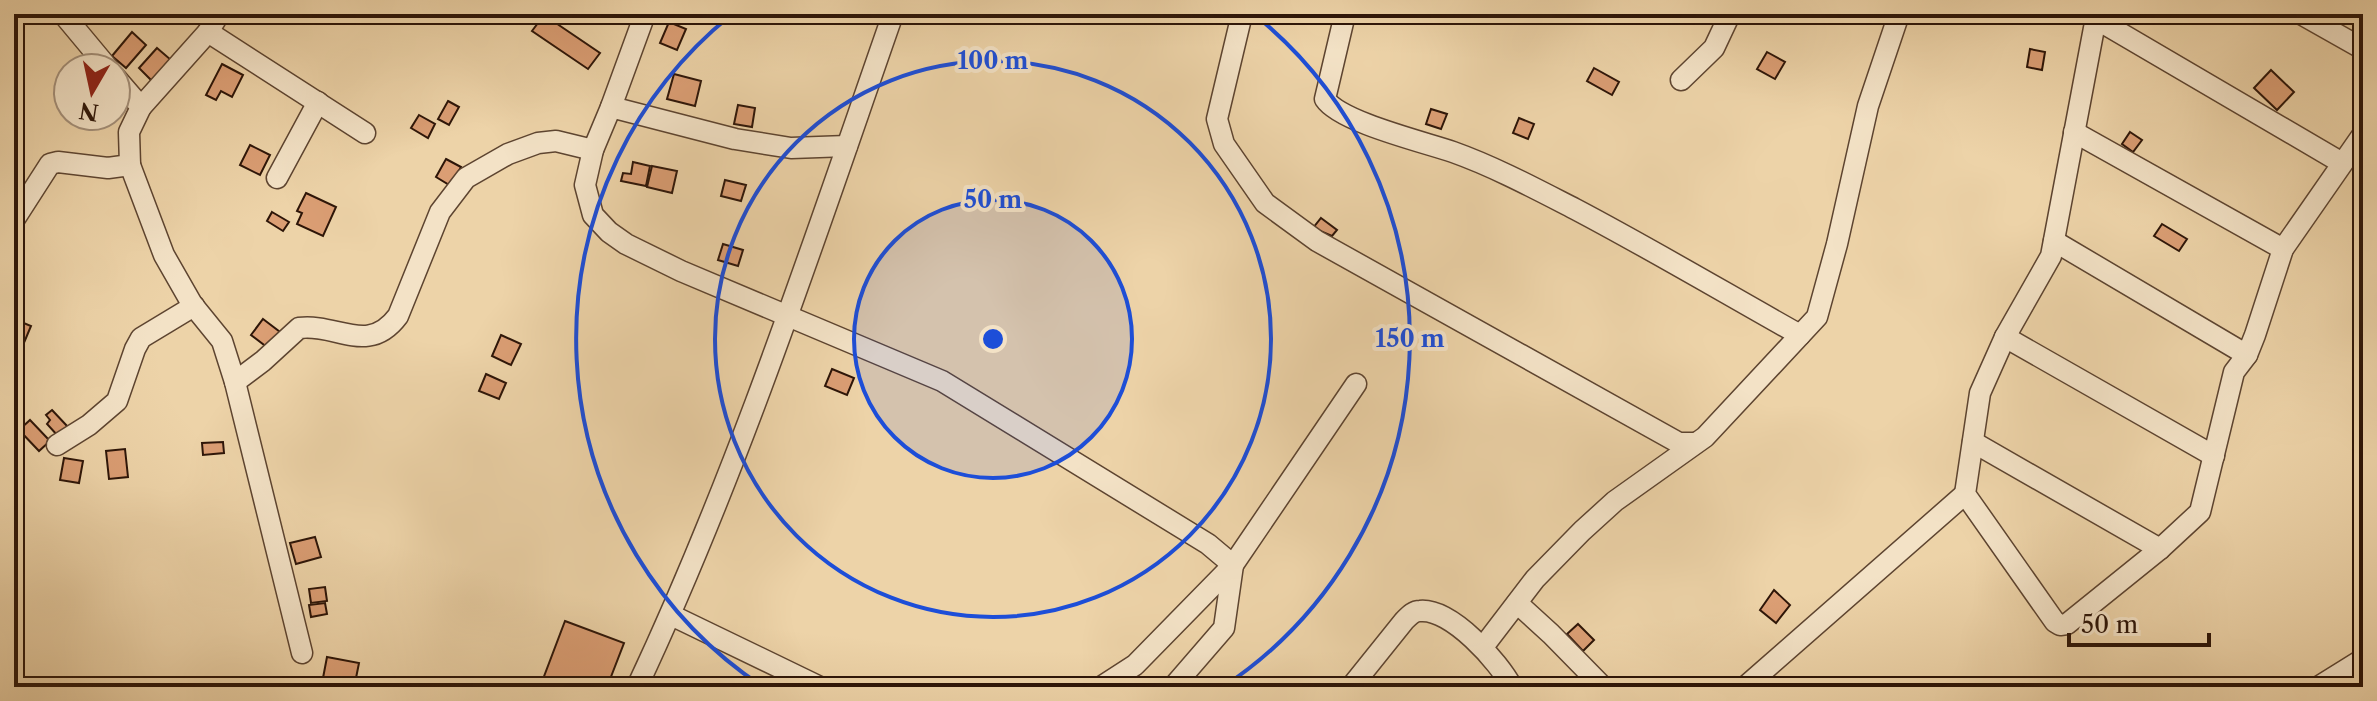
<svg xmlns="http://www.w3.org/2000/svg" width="2377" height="701" viewBox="0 0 2377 701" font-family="'Libre Caslon Text',serif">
<rect width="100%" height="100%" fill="#edd3a8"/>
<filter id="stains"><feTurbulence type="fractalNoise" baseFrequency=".0025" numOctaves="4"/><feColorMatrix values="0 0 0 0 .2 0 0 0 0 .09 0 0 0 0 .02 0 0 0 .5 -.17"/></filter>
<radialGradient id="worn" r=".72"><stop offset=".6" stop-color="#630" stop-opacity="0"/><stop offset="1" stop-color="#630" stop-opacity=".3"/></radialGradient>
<!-- building -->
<g fill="#db9e74" stroke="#2d1508" stroke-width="2">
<polygon points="544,15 600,53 588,69 532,31"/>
<polygon points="669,22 686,29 677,50 660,43"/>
<polygon points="132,32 146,45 126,68 112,56"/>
<polygon points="157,48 171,60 152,81 139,68"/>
<polygon points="2030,49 2045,52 2042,70 2027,67"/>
<polygon points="1767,52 1785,62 1775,79 1757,69"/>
<polygon points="222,64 243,75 232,97 221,91 216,100 206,95"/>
<polygon points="1594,68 1619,82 1612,95 1587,81"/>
<polygon points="2271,70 2294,92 2277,110 2254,88"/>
<polygon points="674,74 701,81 695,106 667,99"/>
<polygon points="448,101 459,107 449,125 438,119"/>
<polygon points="738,105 755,108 752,127 734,124"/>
<polygon points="1431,109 1447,114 1441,129 1426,124"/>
<polygon points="419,115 435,124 428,138 411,128"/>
<polygon points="1519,118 1534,124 1528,139 1513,133"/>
<polygon points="2130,132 2142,140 2133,152 2122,144"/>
<polygon points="250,145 270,155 260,175 240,165"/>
<polygon points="446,159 461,167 451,186 436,177"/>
<polygon points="633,162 650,166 646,186 621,181 623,173 631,174"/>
<polygon points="652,166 677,171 672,193 647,187"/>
<polygon points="725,180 746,185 741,201 721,196"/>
<polygon points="306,193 336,207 323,236 297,224 302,213 297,211"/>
<polygon points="272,212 289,222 283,231 267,221"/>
<polygon points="1321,218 1337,230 1332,236 1313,228"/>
<polygon points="2162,224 2187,239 2179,251 2154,236"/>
<polygon points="723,244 743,250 738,266 718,260"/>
<polygon points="14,319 31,326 21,350 14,347"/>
<polygon points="263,319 284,335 272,351 251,335"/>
<polygon points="501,335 521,344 511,365 492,356"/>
<polygon points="832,369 854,378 847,395 825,386"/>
<polygon points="486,374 506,383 499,399 479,391"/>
<polygon points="52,410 68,427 58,436 47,424 50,420 46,415"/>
<polygon points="30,420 50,441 39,451 19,430"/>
<polygon points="223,442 224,453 203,455 202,443"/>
<polygon points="125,449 128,477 109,479 106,451"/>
<polygon points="64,458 83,461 79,483 60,480"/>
<polygon points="315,537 321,557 296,564 290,543"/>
<polygon points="325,587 327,601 311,603 309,589"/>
<polygon points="1774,590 1790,605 1776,623 1760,610"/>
<polygon points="325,603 327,614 311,617 309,605"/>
<polygon points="565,621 624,643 607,687 540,687"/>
<polygon points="1578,624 1594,640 1583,651 1567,634"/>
<polygon points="327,657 359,663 355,683 323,678"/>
</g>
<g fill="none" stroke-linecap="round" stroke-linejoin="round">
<!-- street casing -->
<g stroke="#5d4430" stroke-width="23">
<g id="street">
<polyline points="63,14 108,68"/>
<polyline points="645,14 611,107 593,150 585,185 593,215 609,232 626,244 681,271 942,381 1208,544 1233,565 1224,628 1173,687"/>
<polyline points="1242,14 1217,119 1224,144 1265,203 1317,241 1679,443 1693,443"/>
<path d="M1345,14l-20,85c15,23 99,43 128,53 42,15 83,37 122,57 76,40 150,84 225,126"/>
<polyline points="2301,14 2363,49"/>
<polyline points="208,32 365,133"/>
<polyline points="1681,80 1714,48 1730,14"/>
<polyline points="141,107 208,32 219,14"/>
<polyline points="611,107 735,139 791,148 847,146"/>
<polyline points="2074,132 2283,249"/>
<polyline points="2342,163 2103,23 2097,23 2094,28 2051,256 2005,337 1980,393 1965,494 2055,622 2060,625 2067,624 2160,549 2200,512 2234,372 2247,355 2255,335 2283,249 2363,134"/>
<polyline points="130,165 164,255 192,304 222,341 235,382 302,653"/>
<polyline points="277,178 318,102"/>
<polyline points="14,220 50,164 58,162 108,168 130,165 129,132 141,107 116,78"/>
<polyline points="2054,241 2247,355"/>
<polyline points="2005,337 2214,456"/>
<path d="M235,382l28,-21 36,-33c38,-5 69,28 99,-12l42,-104 26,-34 42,-24 30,-11 18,-2 37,9"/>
<polyline points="1973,442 2160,549"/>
<polyline points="57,445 89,425 117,401 135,349 141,338 194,306"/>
<polyline points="1517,603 1551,634 1603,687"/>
<polyline points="671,615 820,687"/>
<polyline points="1483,647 1535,579 1582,531 1615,501 1705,437 1817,317 1837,244 1868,106 1899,14"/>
<path d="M637,687c102,-217 177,-447 256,-673"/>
<polyline points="1101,687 1135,665 1233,565 1356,384"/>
<path d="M1351,687l53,-66c5,-5 9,-10 16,-10 31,-3 79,51 92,76"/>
<polyline points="1745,687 1965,494"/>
<polyline points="2318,687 2363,659"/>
</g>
</g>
<!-- street -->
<use href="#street" stroke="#f3e2c6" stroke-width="20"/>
</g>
<!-- distance rings -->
<circle cx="993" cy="339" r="139" fill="#1d4ed8" fill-opacity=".12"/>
<g fill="none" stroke="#1d4ed8" stroke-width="4">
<circle cx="993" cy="339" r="139"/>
<circle cx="993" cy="339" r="278"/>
<path d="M763 687A417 417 0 0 1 731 15M1255 15A417 417 0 0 1 1223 687"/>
</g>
<circle cx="993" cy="339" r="12" fill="#1d4ed8" stroke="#f3e2c6" stroke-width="4"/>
<g font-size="24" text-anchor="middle" font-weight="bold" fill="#1d4ed8" stroke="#f3e2c6" stroke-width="8" stroke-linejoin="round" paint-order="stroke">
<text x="993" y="69">100 m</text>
<text x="993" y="208">50 m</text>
<text x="1410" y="347">150 m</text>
</g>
<!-- margin -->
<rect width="2377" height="701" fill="none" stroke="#edd3a8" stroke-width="48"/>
<rect x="16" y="16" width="2345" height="669" fill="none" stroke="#2d1508" stroke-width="4"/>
<rect x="24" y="24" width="2329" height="653" fill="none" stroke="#2d1508" stroke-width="2"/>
<!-- north arrow -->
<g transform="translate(92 92) rotate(189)"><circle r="38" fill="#f3e2c6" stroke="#a4907a" stroke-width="2"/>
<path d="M0-6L14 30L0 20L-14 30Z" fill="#8f2418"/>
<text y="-12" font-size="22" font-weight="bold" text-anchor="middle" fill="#2d1508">N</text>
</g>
<!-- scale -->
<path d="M2069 633v12h140v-12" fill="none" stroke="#2d1508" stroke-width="4"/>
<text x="2081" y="633" font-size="24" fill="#2d1508" stroke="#f3e2c6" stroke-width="6" paint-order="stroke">50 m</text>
<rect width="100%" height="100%" filter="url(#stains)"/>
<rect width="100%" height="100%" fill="url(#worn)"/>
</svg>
